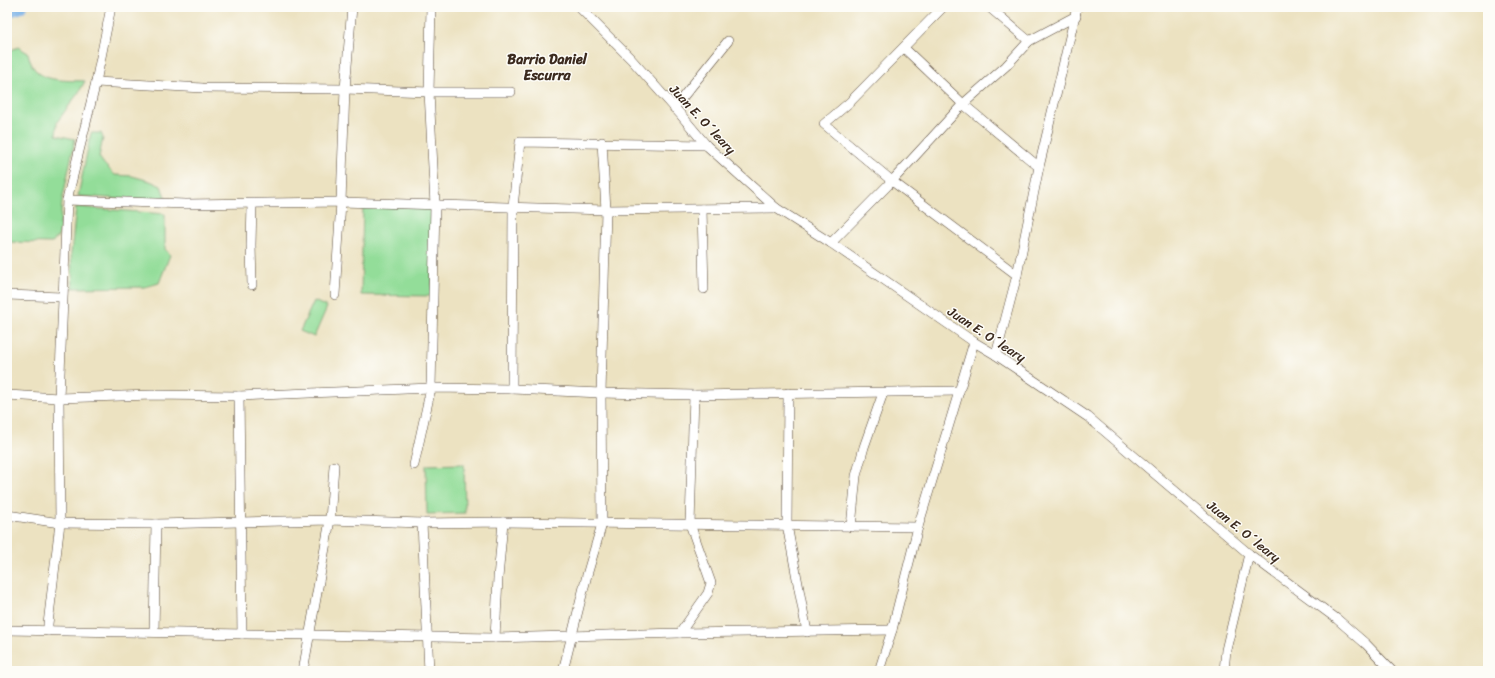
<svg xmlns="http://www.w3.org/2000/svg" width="1495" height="678" viewBox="0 0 1495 678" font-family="Sriracha,sans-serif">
<rect width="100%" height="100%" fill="#fdfcf7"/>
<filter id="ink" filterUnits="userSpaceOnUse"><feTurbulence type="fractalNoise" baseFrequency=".025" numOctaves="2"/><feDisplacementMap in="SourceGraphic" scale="8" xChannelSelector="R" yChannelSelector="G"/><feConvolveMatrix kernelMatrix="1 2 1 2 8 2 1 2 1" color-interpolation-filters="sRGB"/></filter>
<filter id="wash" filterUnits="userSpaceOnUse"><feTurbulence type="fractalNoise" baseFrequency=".012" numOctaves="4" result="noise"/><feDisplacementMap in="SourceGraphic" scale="16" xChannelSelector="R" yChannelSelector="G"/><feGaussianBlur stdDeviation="0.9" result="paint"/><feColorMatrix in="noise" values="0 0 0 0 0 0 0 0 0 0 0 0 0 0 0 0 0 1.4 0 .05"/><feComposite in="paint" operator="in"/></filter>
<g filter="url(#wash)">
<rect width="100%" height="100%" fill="#ece2c1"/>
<!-- green -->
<g fill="#93dd99" stroke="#67845c">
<path d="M18,47l10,6c1,4 2,8 4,12 9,18 36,15 53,16l-6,11 -22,30 -1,13 19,4 -13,63 -3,33 -7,8 -45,-1v-190z"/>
<polygon points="91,133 101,133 103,138 99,157 104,164 115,175 132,176 150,181 161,186 167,202 78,196"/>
<polygon points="363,206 433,207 432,296 361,295"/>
<polygon points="76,207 165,214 165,249 170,255 159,283 145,287 73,288 71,254"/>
<polygon points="314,301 327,307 314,337 300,331"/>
<polygon points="464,464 465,513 427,514 426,465"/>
</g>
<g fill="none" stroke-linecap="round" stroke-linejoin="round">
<!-- river -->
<polyline stroke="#76afe6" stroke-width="12" points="7,12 21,7"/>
</g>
</g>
<g filter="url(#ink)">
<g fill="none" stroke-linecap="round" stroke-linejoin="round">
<!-- minor casing -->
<g stroke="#564636" stroke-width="10">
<g id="minor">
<polyline points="579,7 631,59 681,115 706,145 776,208 831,243 974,342 996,355 1088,417 1249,554 1337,619 1366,644 1392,671"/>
<polyline points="943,7 850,102 824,124 892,181 1017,275"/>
<polyline points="989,7 1029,41"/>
<polyline points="904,48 963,104 1039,167"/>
<polyline points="96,82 203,88 345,89 429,92 511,92"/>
<polyline points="674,108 728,41"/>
<polyline points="67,200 186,204 341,202 606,210 776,208"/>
<polyline points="252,204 251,245 252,285"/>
<polyline points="702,209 704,289"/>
<polyline points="831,243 892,181 963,104 1006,66 1029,41 1076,16"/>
<polyline points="7,295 62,297"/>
<polyline points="335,295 341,202 345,89 352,7"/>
<polyline points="996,355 1017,275 1039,167 1077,7"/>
<polyline points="512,389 513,207 520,142 706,145"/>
<polyline points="788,393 787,525 807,632"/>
<polyline points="7,395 59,398 152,395 239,396 431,388 512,389 601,393 694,395 959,391"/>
<polyline points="239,396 242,634"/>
<polyline points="414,465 431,388 435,205 429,92 431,7"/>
<polyline points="7,515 60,523 156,524 330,520 422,523 503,522 918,527"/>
<polyline points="422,523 429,671"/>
<polyline points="851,527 856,476 864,447 883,393"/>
<polyline points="7,630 495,638 680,633 708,593 711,583 690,524 694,395"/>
<polyline points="48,631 48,624 60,523 59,398 67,200 96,82 111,7"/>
<polyline points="154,632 156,524"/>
<polyline points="680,633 892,630"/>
<polyline points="495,638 498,578 503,522"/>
<polyline points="303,671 330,520 334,466"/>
<polyline points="563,671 587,575 602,524 601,393 606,210 602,142"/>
<polyline points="879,671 892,630 918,527 974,342"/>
<polyline points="1224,671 1226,650 1249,554"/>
</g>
</g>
<!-- minor -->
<use href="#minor" stroke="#fff" stroke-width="9"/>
</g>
</g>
<g text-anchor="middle" stroke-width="3" stroke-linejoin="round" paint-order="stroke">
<!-- street labels -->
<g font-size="13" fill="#3b2a1e" stroke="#fdfcf7">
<text transform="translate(703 119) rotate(47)" y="5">Juan E. O´leary</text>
<text transform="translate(987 334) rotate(33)" y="5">Juan E. O´leary</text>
<text transform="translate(1244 531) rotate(39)" y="5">Juan E. O´leary</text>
</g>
<!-- neighbourhood labels -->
<g font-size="14" font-weight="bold" fill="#3b2a1e" stroke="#fdfcf7">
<text x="547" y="64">Barrio Daniel<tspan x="547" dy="16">Escurra</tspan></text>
</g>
</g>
<!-- margin -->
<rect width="1495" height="678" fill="none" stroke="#fdfcf7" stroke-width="24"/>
</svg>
